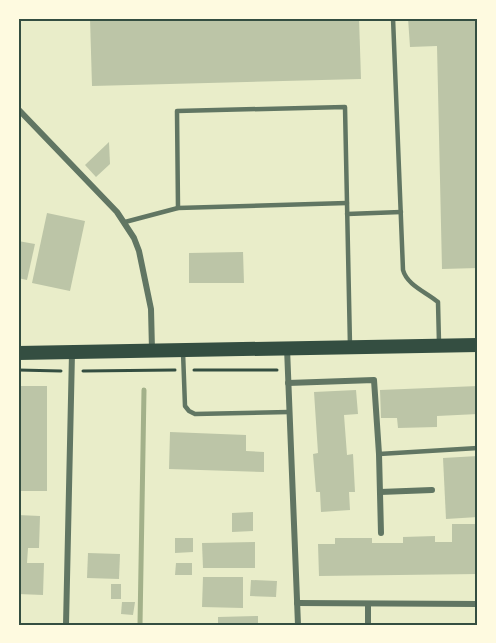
<svg xmlns="http://www.w3.org/2000/svg" width="496" height="643" viewBox="0 0 496 643" font-family="'DM Sans',sans-serif">
<rect width="100%" height="100%" fill="#e9edc9"/>
<g fill="none" stroke-linecap="round" stroke-linejoin="round">
<!-- stream -->
<polyline stroke="#a3b18a" stroke-width="5" points="140,625 144,390"/>
</g>
<!-- building -->
<g fill="#bcc5a7">
<polygon points="90,18 359,18 361,79 92,86"/>
<polygon points="408,18 478,18 478,268 442,269 437,46 410,47"/>
<polygon points="109,142 110,164 96,177 85,165"/>
<polygon points="47,213 85,221 70,291 32,283"/>
<polygon points="18,241 35,244 27,280 18,278"/>
<polygon points="243,252 244,283 189,283 189,253"/>
<rect x="18" y="386" width="29" height="105"/>
<polygon points="478,386 478,414 437,416 437,427 398,428 397,418 381,418 380,390"/>
<polygon points="356,390 358,414 344,415 347,455 353,454 355,492 349,492 350,510 321,512 320,492 316,492 313,454 318,453 314,392"/>
<polygon points="170,432 246,435 246,451 264,452 264,472 169,469"/>
<polygon points="478,456 478,517 446,519 443,458"/>
<polygon points="253,512 253,531 232,532 232,513"/>
<polygon points="18,515 40,516 39,548 28,548 27,563 44,563 43,595 18,594"/>
<polygon points="452,524 478,524 478,574 319,576 318,544 335,544 335,538 372,538 372,543 403,543 403,537 435,536 435,542 452,542"/>
<polygon points="175,538 193,538 193,552 175,553"/>
<polygon points="255,542 255,568 203,568 202,543"/>
<polygon points="88,553 120,554 119,579 87,578"/>
<polygon points="176,563 192,563 192,575 175,575"/>
<polygon points="203,577 243,577 243,608 202,607"/>
<polygon points="251,580 277,581 276,597 250,596"/>
<rect x="111" y="584" width="10" height="15"/>
<polygon points="122,602 135,602 133,615 121,614"/>
<polygon points="258,616 258,625 218,625 218,617"/>
</g>
<g fill="none" stroke-linecap="round" stroke-linejoin="round">
<!-- path -->
<g stroke="#344e41" stroke-width="3">
<polyline points="18,370 61,371"/>
<polyline points="194,370 277,370"/>
<polyline points="83,371 175,370"/>
</g>
<!-- service -->
<g stroke="#617663" stroke-width="4.5">
<path d="M393,18l10,252c4,15 23,22 35,32l1,41"/>
<polyline points="178,208 177,111 345,107 350,346"/>
<polyline points="347,214 401,212"/>
<polyline points="125,222 178,208 347,203"/>
<polyline points="183,352 185,406 189,411 195,414 289,412"/>
<polyline points="379,454 478,448"/>
</g>
<!-- minor -->
<g stroke="#617663" stroke-width="6">
<polyline points="18,109 117,212 134,238 139,251 151,309 152,350"/>
<polyline points="287,348 298,625"/>
<polyline points="288,383 374,380 379,454 381,533"/>
<polyline points="380,492 432,490"/>
<polyline points="297,603 478,604"/>
<polyline points="368,604 368,625"/>
<polyline points="66,625 72,353"/>
</g>
<!-- primary -->
<polyline stroke="#344e41" stroke-width="14" points="18,353 478,345"/>
</g>
<!-- border -->
<rect width="496" height="643" fill="none" stroke="#fefae0" stroke-width="39"/>
<rect x="20" y="20" width="456" height="604" fill="none" stroke="#344e41" stroke-width="2"/>
</svg>
